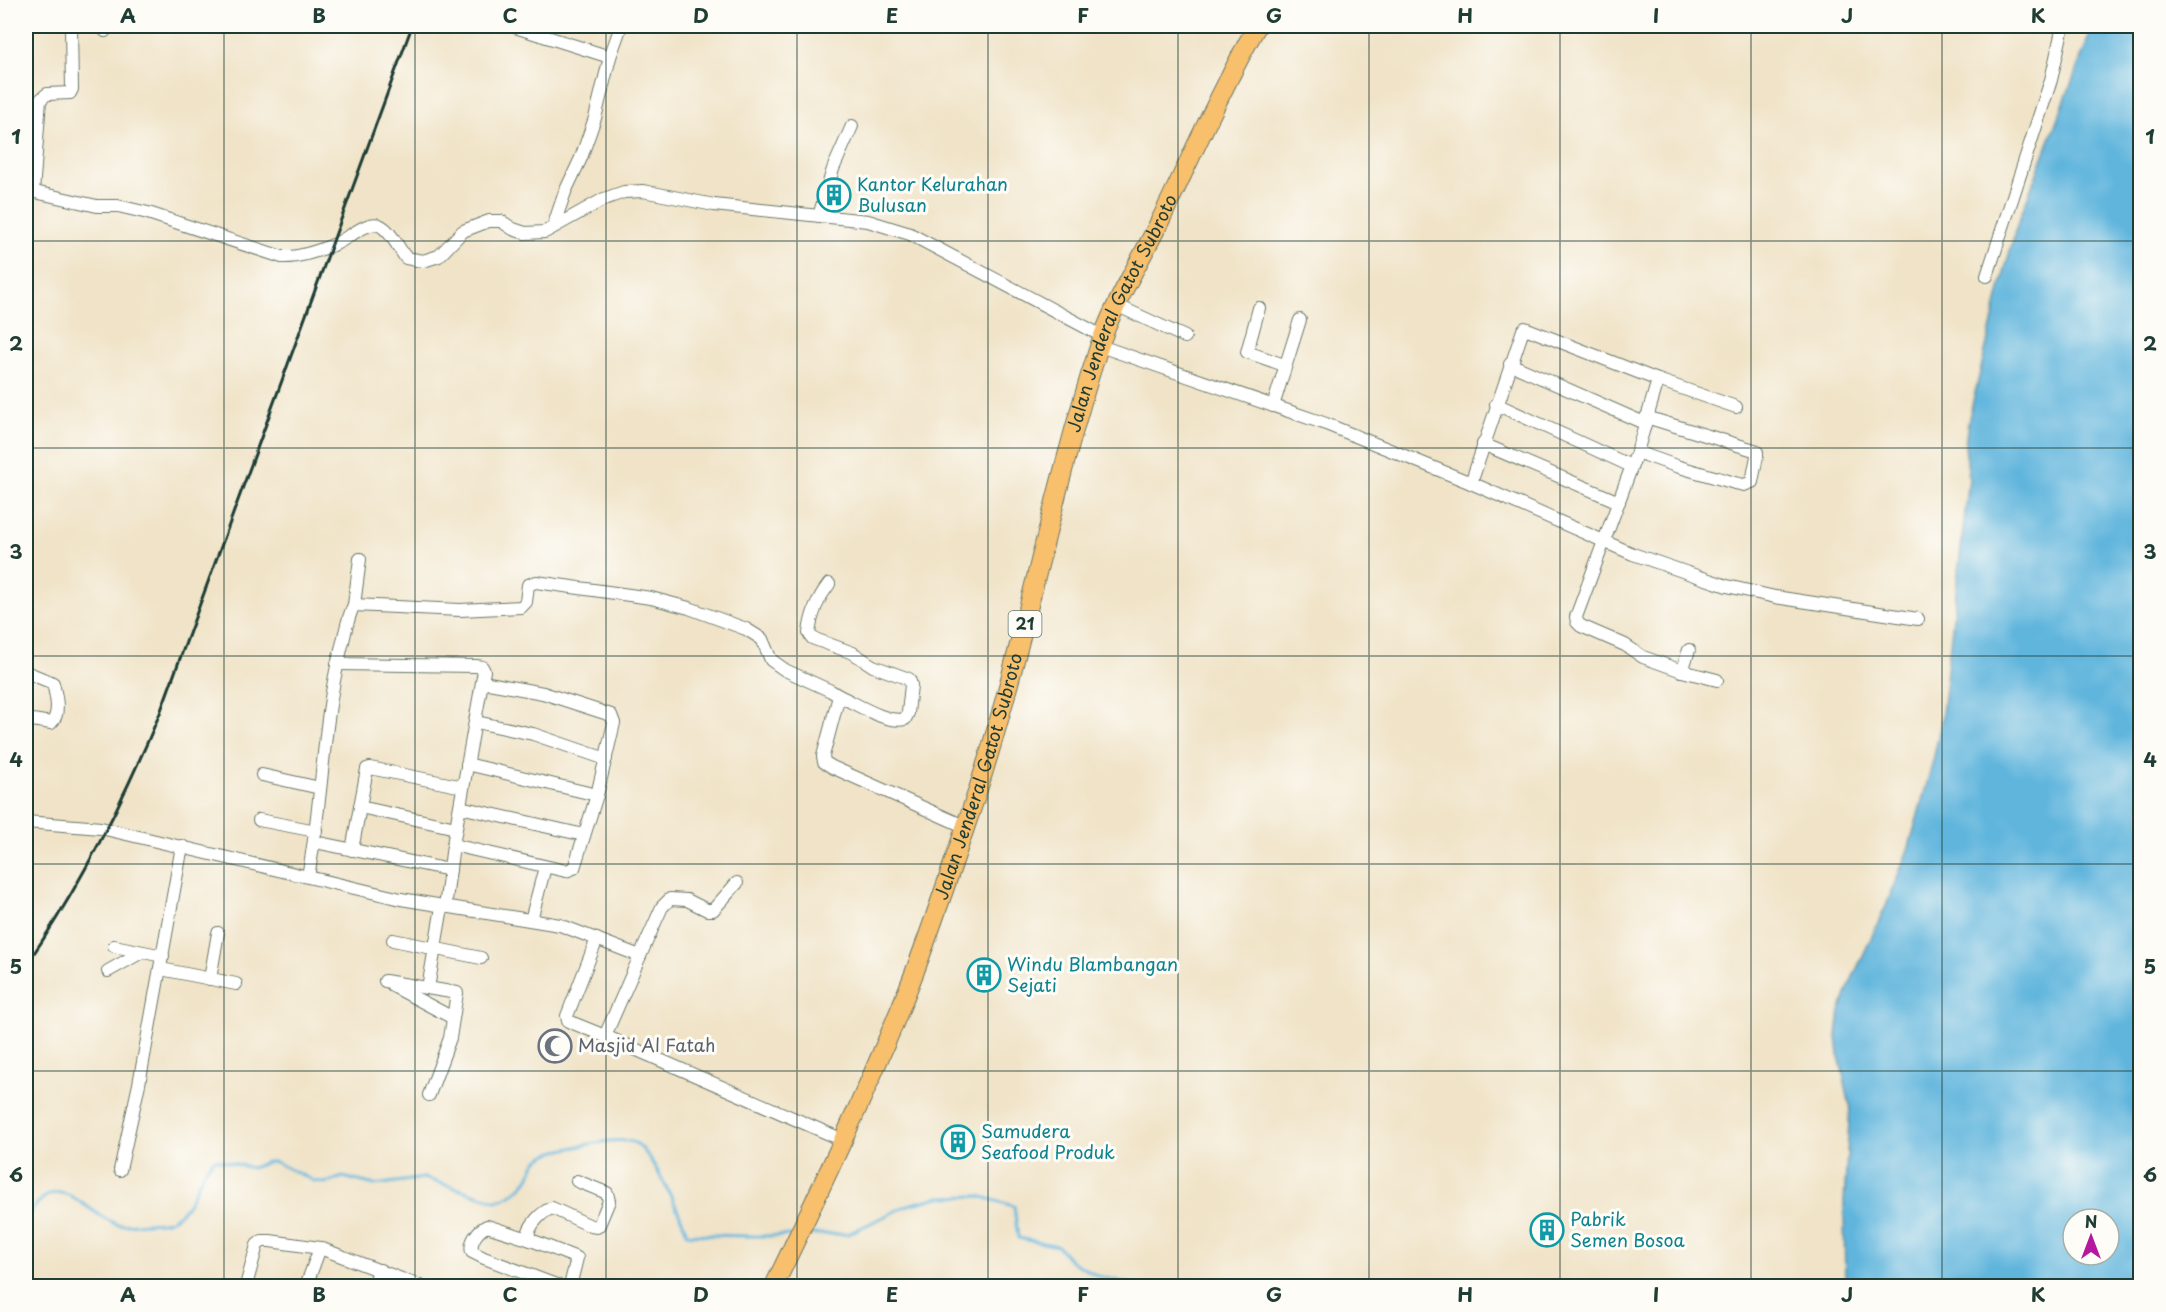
<svg xmlns="http://www.w3.org/2000/svg" width="2166" height="1312" viewBox="0 0 2166 1312" font-family="'Playpen Sans',sans-serif">
<rect width="100%" height="100%" fill="#fdfcf7"/>
<filter id="ink" filterUnits="userSpaceOnUse"><feTurbulence type="fractalNoise" baseFrequency=".0167" numOctaves="2"/><feDisplacementMap in="SourceGraphic" scale="12" xChannelSelector="R" yChannelSelector="G"/><feConvolveMatrix kernelMatrix="1 2 1 2 8 2 1 2 1" color-interpolation-filters="sRGB"/></filter>
<filter id="wash" filterUnits="userSpaceOnUse"><feTurbulence type="fractalNoise" baseFrequency=".008" numOctaves="4" result="noise"/><feDisplacementMap in="SourceGraphic" scale="24" xChannelSelector="R" yChannelSelector="G"/><feGaussianBlur stdDeviation="1.35" result="paint"/><feColorMatrix in="noise" values="0 0 0 0 0 0 0 0 0 0 0 0 0 0 0 0 0 1.4 0 .05"/><feComposite in="paint" operator="in"/></filter>
<g filter="url(#wash)">
<rect width="100%" height="100%" fill="#f0e3c7"/>
<!-- water -->
<path fill="#61b5dd" stroke="#407988" stroke-width="1.5" fill-rule="evenodd" d="M2091,26h49v1260h-295l-1,-84 6,-96 -11,-51 -2,-19 3,-25 11,-30 35,-75 23,-59 24,-86 8,-38 28,-245 -4,-32 3,-24 37,-153 12,-44 69,-180zM2073,1219h36v36h-36z"/>
<g fill="none" stroke-linecap="round" stroke-linejoin="round">
<!-- stream -->
<g stroke="#61b5dd" stroke-width="3">
<path d="M26,1219c33,-54 53,-10 90,5 8,3 23,-1 31,-1 7,-1 17,0 23,-3 27,-13 24,-44 45,-61l37,9 15,-6h8l39,19 12,2 17,-6 32,8 49,-7 72,23c13,-3 25,-12 33,-23 3,-5 4,-13 8,-17 11,-10 30,-12 44,-15 14,-3 41,-9 54,-3 15,6 47,74 52,91 35,1 70,4 105,1"/>
<polyline points="807,1234 848,1234 908,1205 939,1197 979,1196 1014,1206 1018,1238 1058,1246 1071,1261 1098,1276 1138,1286"/>
</g>
</g>
</g>
<g filter="url(#ink)">
<g fill="none" stroke-linecap="round" stroke-linejoin="round">
<!-- minor casing -->
<g stroke="#687767" stroke-width="14">
<g id="minor">
<polyline points="512,26 610,57"/>
<polyline points="105,31 107,26"/>
<path d="M26,190l71,16h21l30,7 134,44c15,1 36,-6 51,-12 12,-4 34,-25 46,-20 12,5 19,23 27,33l17,3 16,-5 24,-25 26,-10h12l12,8 12,4 20,-1 59,-33 20,-7 19,-1 71,14 154,16 42,13 194,103"/>
<polyline points="33,192 40,100 47,94 70,93 72,89 71,26"/>
<polyline points="819,216 833,169 852,126"/>
<polyline points="553,227 565,192 581,158 595,118 610,57 621,26"/>
<polyline points="1987,276 2051,80 2063,26"/>
<polyline points="1116,305 1185,337"/>
<polyline points="1259,308 1247,352 1284,365"/>
<polyline points="1100,346 1326,424 1471,483 1633,554 1688,573 1727,586 1775,597 1918,619"/>
<polyline points="1510,364 1644,423"/>
<polyline points="1658,380 1637,452 1576,617 1577,622 1581,626 1625,645 1643,657 1682,671 1717,680"/>
<polyline points="1496,404 1631,466"/>
<polyline points="1273,406 1300,320"/>
<polyline points="1483,444 1619,502"/>
<polyline points="1637,452 1676,466 1735,483 1744,485 1752,482 1757,456 1757,452 1754,450 1646,417"/>
<polyline points="1471,483 1523,330 1525,328 1658,380 1736,407"/>
<path d="M829,584c-11,14 -18,32 -20,49l3,5 41,15 20,13 36,13 2,6 -3,28 -3,6c-18,5 -48,-15 -66,-23"/>
<polyline points="354,605 360,559"/>
<polyline points="337,664 476,666 482,667 484,671 453,845 445,908"/>
<polyline points="1682,671 1689,650"/>
<path d="M26,672l27,11c3,13 8,31 -2,40l-25,-4"/>
<polyline points="476,722 533,734 606,759"/>
<polyline points="467,764 597,795"/>
<polyline points="262,775 320,788"/>
<polyline points="360,807 456,828"/>
<polyline points="460,807 584,835"/>
<polyline points="259,820 316,831"/>
<polyline points="26,822 101,828 401,899 560,925 640,956 605,1036 843,1140"/>
<polyline points="315,842 450,870"/>
<polyline points="453,845 566,871 574,868 597,795 614,723 611,715 543,693 483,682"/>
<polyline points="352,850 367,769 370,768 463,787"/>
<path d="M308,876c15,-75 14,-153 33,-227 4,-14 6,-31 13,-44l106,5 61,-3 5,-5 2,-17 8,-3 115,16 38,10 57,21 16,10 9,21 14,10 46,21 8,5 -16,60 1,6 8,5 134,60"/>
<polyline points="531,920 545,867"/>
<polyline points="597,939 567,1016 568,1021 605,1036"/>
<polyline points="393,940 481,958"/>
<polyline points="114,946 163,956"/>
<polyline points="640,956 662,907 670,899 687,900 707,910 713,910 737,883"/>
<polyline points="161,969 236,984"/>
<polyline points="108,971 142,952"/>
<polyline points="210,979 218,933"/>
<polyline points="385,981 457,993 450,1038 429,1095"/>
<polyline points="393,986 453,1018"/>
<polyline points="428,988 442,907"/>
<polyline points="120,1170 139,1084 182,846"/>
<path d="M531,1240l-44,-14c-9,4 -18,16 -15,26l12,6 75,28"/>
<polyline points="246,1286 257,1245 262,1241 270,1241 320,1248 420,1286"/>
<polyline points="306,1286 320,1248"/>
<polyline points="373,1286 380,1270"/>
<path d="M570,1286l7,-28 -46,-18 -3,-6c3,-10 13,-22 24,-26l39,18 6,1 2,-2 10,-24 -2,-8 -30,-12"/>
</g>
</g>
<!-- highway casing -->
<g stroke="#687767" stroke-width="20">
<g id="highway">
<path id="s1" d="M774,1286c47,-98 94,-196 134,-297 21,-53 39,-107 57,-161 55,-156 82,-321 133,-478 15,-46 41,-86 62,-129 32,-65 61,-132 97,-195"/>
</g>
</g>
<!-- minor -->
<use href="#minor" stroke="#fff" stroke-width="12"/>
<!-- highway -->
<use href="#highway" stroke="#f8bf6c" stroke-width="18"/>
<!-- rail -->
<path stroke="#1f3d34" stroke-width="3" d="M26,965c55,-79 97,-164 134,-252l252,-687"/>
</g>
</g>
<!-- grid -->
<path fill="none" stroke="#1f3d34" stroke-width="1.5" stroke-opacity="0.55" d="M224,26v1260M415,26v1260M606,26v1260M797,26v1260M988,26v1260M1178,26v1260M1369,26v1260M1560,26v1260M1751,26v1260M1942,26v1260M26,241h2114M26,448h2114M26,656h2114M26,864h2114M26,1071h2114"/>
<!-- icons -->
<defs>
<g id="building-ring" transform="scale(1.725)"><circle r="9.5" fill="#fdfcf7" stroke="#0f9aa8" stroke-width="1.5"/><path d="M-4-6H4V6H1V3H-1V6H-4ZM-2.5-4.3h1.7v1.8h-1.7ZM.8-4.3h1.7v1.8H.8ZM-2.5-1h1.7V.8h-1.7ZM.8-1h1.7V.8H.8Z" fill="#0f9aa8"/></g>
<g id="mosque-ring" transform="scale(1.725)"><circle r="9.5" fill="#fdfcf7" stroke="#6b7280" stroke-width="1.5"/><path d="M3.5-4.9A6 6 0 1 0 3.5 4.9A5 5 0 1 1 3.5-4.9Z" fill="#6b7280"/></g>
</defs>
<g fill-rule="evenodd">
<use href="#building-ring" x="834" y="195"/>
<use href="#building-ring" x="984" y="975"/>
<use href="#mosque-ring" x="555" y="1046"/>
<use href="#building-ring" x="958" y="1142"/>
<use href="#building-ring" x="1547" y="1230"/>
</g>
<g text-anchor="middle" stroke-width="6" stroke-linejoin="round" paint-order="stroke">
<!-- shield labels -->
<rect fill="#fdfcf7" stroke="#62766e" stroke-width="1.5" x="1008.5" y="611" width="33" height="26" rx="4.5"/>
<g font-size="16" font-weight="bold" fill="#1f3d34">
<text x="1025" y="630">21</text>
</g>
<!-- culture labels -->
<g font-size="18" fill="#0d838f" stroke="#fdfcf7" text-anchor="start">
<text x="857" y="191">Kantor Kelurahan<tspan x="857" dy="21">Bulusan</tspan></text>
<text x="1007" y="971">Windu Blambangan<tspan x="1007" dy="21">Sejati</tspan></text>
<text x="981" y="1138">Samudera<tspan x="981" dy="21">Seafood Produk</tspan></text>
<text x="1570" y="1226">Pabrik<tspan x="1570" dy="21">Semen Bosoa</tspan></text>
</g>
<!-- street labels -->
<g font-size="18" fill="#1f3d34" stroke="#fdfcf7">
<text dy="6" stroke="none"><textPath href="#s1" startOffset="1036">Jalan Jenderal Gatot Subroto</textPath></text>
<text dy="6" stroke="none"><textPath href="#s1" startOffset="550">Jalan Jenderal Gatot Subroto</textPath></text>
</g>
<!-- worship labels -->
<g font-size="18" fill="#5b616d" stroke="#fdfcf7" text-anchor="start">
<text x="578" y="1052">Masjid Al Fatah</text>
</g>
</g>
<!-- margin -->
<rect width="2166" height="1312" fill="none" stroke="#fdfcf7" stroke-width="66"/>
<!-- north arrow -->
<g transform="translate(2091 1237)"><circle r="28" fill="#fdfcf7" stroke="#a4b0a9" stroke-width="1.5"/>
<path d="M0-4.5L10 22L0 15L-10 22Z" fill="#b5179e"/>
<text y="-9" font-size="16" font-weight="bold" text-anchor="middle" fill="#1f3d34">N</text>
</g>
<rect x="33" y="33" width="2100" height="1246" fill="none" stroke="#1f3d34" stroke-width="2"/>
<g font-size="20" text-anchor="middle" font-weight="bold" fill="#1f3d34">
<text x="128" y="23">A</text>
<text x="319" y="23">B</text>
<text x="510" y="23">C</text>
<text x="701" y="23">D</text>
<text x="892" y="23">E</text>
<text x="1083" y="23">F</text>
<text x="1274" y="23">G</text>
<text x="1465" y="23">H</text>
<text x="1656" y="23">I</text>
<text x="1847" y="23">J</text>
<text x="2038" y="23">K</text>
<text x="16" y="144">1</text>
<text x="2150" y="144">1</text>
<text x="16" y="351">2</text>
<text x="2150" y="351">2</text>
<text x="16" y="559">3</text>
<text x="2150" y="559">3</text>
<text x="16" y="767">4</text>
<text x="2150" y="767">4</text>
<text x="16" y="974">5</text>
<text x="2150" y="974">5</text>
<text x="16" y="1182">6</text>
<text x="2150" y="1182">6</text>
<text x="128" y="1302">A</text>
<text x="319" y="1302">B</text>
<text x="510" y="1302">C</text>
<text x="701" y="1302">D</text>
<text x="892" y="1302">E</text>
<text x="1083" y="1302">F</text>
<text x="1274" y="1302">G</text>
<text x="1465" y="1302">H</text>
<text x="1656" y="1302">I</text>
<text x="1847" y="1302">J</text>
<text x="2038" y="1302">K</text>
</g>
</svg>
